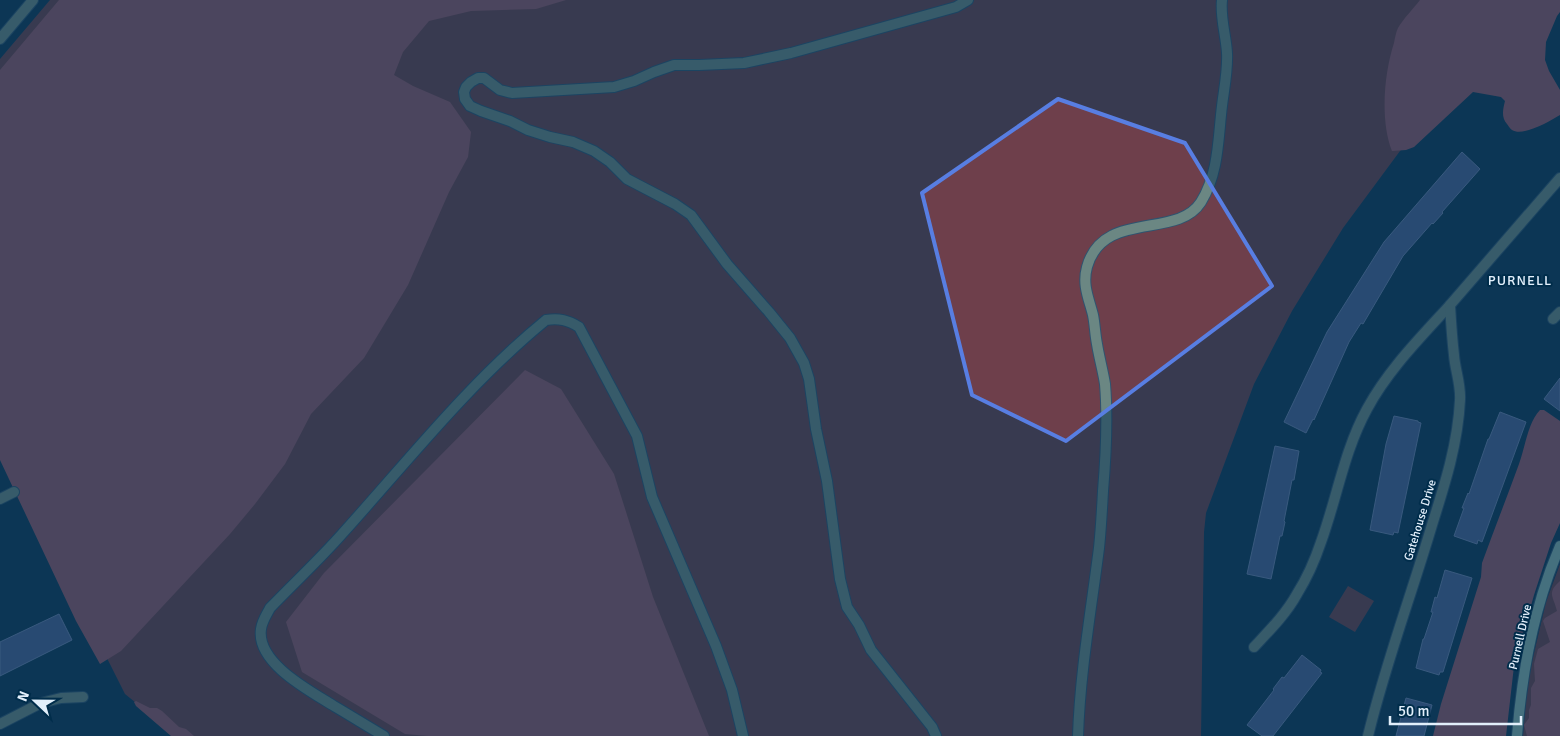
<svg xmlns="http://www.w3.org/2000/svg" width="1560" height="736" viewBox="0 0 1560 736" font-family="Signika,sans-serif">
<rect width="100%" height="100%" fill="#0c3756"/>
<!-- green -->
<g fill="#6e3f4b">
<polygon points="50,0 1560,0 1469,80 1400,151 1343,228 1292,311 1254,384 1206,513 1204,532 1201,736 177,736 125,694 0,445 0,59"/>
<polygon points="1560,564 1560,736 1523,736 1527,683 1546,602"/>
<polygon points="1348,586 1374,601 1355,632 1329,617"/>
</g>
<!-- forest -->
<g fill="#985868">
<polygon points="59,0 566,0 536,9 471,11 429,21 403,52 394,75 413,86 450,102 471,132 468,157 449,192 408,285 364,358 311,414 285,464 255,504 230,534 121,651 100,664 76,621 0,460 0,70"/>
<path d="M1420,0h140v12l-3,4 -11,26 -1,18 4,11 11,19v25c-10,6 -37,22 -48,15 -2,-1 -4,-5 -5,-6 -6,-7 -4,-15 -2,-23l-4,-4 -28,-5 -59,55 -8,3 -14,1c-12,-31 -8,-77 2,-108 1,-5 2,-11 4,-15 6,-10 15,-19 22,-28z"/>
<polygon points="525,370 561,389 614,474 653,597 709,736 428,736 405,734 302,672 286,622 324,573"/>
<path d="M1540,410h4l16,11v102l-9,20 -17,52 -20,71 -8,70h-73l8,-32 40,-127 1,-14c12,-33 25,-66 37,-99 6,-16 9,-42 21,-54z"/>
<path d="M1560,581v155h-33l-3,-11 5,-7v-8l2,-5v-17l4,-7 -1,-17 4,-15 12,-7 -7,-21 2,-3 12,-7c-3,-14 -11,-18 3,-30z"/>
<polygon points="136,701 150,708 157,708 162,711 179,727 186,729 194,736 171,736 136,706 134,702"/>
</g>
<!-- building -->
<g fill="#4a6295" stroke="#6e83af">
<polygon points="1462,152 1480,169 1442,212 1443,213 1433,224 1432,223 1403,256 1363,324 1361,323 1349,342 1314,420 1313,419 1306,433 1284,422 1327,332 1384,242"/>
<polygon points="1560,378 1560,411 1544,399"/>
<polygon points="1500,412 1526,422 1482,542 1478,540 1477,544 1454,536 1464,508 1462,508 1468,493 1469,494 1488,439 1489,439"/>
<polygon points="1394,416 1418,421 1418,422 1421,423 1398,533 1394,532 1393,535 1370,530 1386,444"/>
<polygon points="1275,446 1299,451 1294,480 1292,480 1284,521 1285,522 1282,536 1280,536 1271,579 1247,574"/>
<polygon points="1445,570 1472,578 1443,672 1440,672 1439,675 1416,668 1423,639 1424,639 1433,612 1431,612 1435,597 1437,598"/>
<polygon points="59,614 72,640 0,676 0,642"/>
<polygon points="1302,655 1321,670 1320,672 1322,673 1273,736 1262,736 1247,725 1274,690 1273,689 1282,677 1284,678"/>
<polygon points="1406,698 1432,705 1424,736 1396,736"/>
</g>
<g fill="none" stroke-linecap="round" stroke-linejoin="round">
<!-- lane casing -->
<g stroke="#2e5470" stroke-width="12">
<g id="lane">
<path d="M384,736c-17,-10 -33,-20 -50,-30 -24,-15 -78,-43 -73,-77 1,-8 6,-15 9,-21 24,-25 49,-48 72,-74 66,-73 127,-151 204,-214 13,-2 22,0 33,7l58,109 15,61 64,149 16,44 11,46"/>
<polyline points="936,736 932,727 871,650 859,625 847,607 840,579 827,481 816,429 809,379 804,363 790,338 769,312 727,264 691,215 675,204 627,179 610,162 594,151 573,142 550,137 528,130 510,121 481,111 470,106 465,99 464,92 466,87 471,82 478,78 484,78 500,90 512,93 614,87 634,81 654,72 674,65 699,65 744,63 791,53 956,7 968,0"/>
<path d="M1078,736c2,-63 13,-125 21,-188 2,-19 3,-38 4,-57 3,-36 5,-71 2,-107 -2,-13 -6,-27 -8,-40 -2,-10 -2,-19 -4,-29 -4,-16 -11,-30 -6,-48 16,-58 90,-27 114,-65 18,-29 17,-64 21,-96 2,-17 6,-36 5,-53 -1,-18 -7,-35 -5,-53"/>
</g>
</g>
<!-- street casing -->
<g stroke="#2e5470" stroke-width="12">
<g id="street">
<polyline points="0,39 33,0"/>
<polyline points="1553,319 1560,312"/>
<polyline points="0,499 14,492"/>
<path d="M1254,647c15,-16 32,-33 43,-53 10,-16 18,-34 24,-52 16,-44 23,-91 46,-133 21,-39 53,-71 83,-104"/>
<polyline points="0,724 41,703 61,698 83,697"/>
<path d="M1368,736c17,-71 43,-140 64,-211 13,-41 26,-82 28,-125 1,-16 -5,-30 -6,-45 -2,-17 -3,-33 -4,-50l110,-127"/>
</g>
</g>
<!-- secondary casing -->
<g stroke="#2e5470" stroke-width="12">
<path id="secondary" d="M1517,736c5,-65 17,-130 43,-190"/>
</g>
<!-- lane -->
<use href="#lane" stroke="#6b8783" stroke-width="10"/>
<!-- street -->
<use href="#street" stroke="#6b8783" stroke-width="10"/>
<!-- secondary -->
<use href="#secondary" stroke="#89b5af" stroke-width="10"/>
</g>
<!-- marked area -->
<path d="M0 0H1560V736H0ZM1058,99l127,44 87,143 -206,155 -94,-46 -50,-202z" fill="#0c3756" fill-opacity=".55" fill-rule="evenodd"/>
<path fill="none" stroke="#587ee2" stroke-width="4" stroke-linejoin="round" d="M1058,99l127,44 87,143 -206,155 -94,-46 -50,-202z"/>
<g text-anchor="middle" stroke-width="4" stroke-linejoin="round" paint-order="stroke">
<!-- street labels -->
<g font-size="12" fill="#e2effb" stroke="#002d4b">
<text transform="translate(1420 520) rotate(-73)" y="4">Gatehouse Drive</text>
<text transform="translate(1520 637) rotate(-77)" y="4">Purnell Drive</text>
</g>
<!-- neighbourhood labels -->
<g font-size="14" letter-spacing="1" fill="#e2effb" stroke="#002d4b">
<text x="1520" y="285">PURNELL</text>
</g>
</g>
<!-- north arrow -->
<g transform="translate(35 701) rotate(292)" stroke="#002d4b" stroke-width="4" paint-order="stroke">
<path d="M0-4L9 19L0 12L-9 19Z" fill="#e2effb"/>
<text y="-8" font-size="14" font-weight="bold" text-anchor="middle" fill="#e2effb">N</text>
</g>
<!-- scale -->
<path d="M1390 716v8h131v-8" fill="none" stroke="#e2effb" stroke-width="2.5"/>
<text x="1398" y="716" font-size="15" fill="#e2effb" stroke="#002d4b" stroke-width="4" paint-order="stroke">50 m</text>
</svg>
